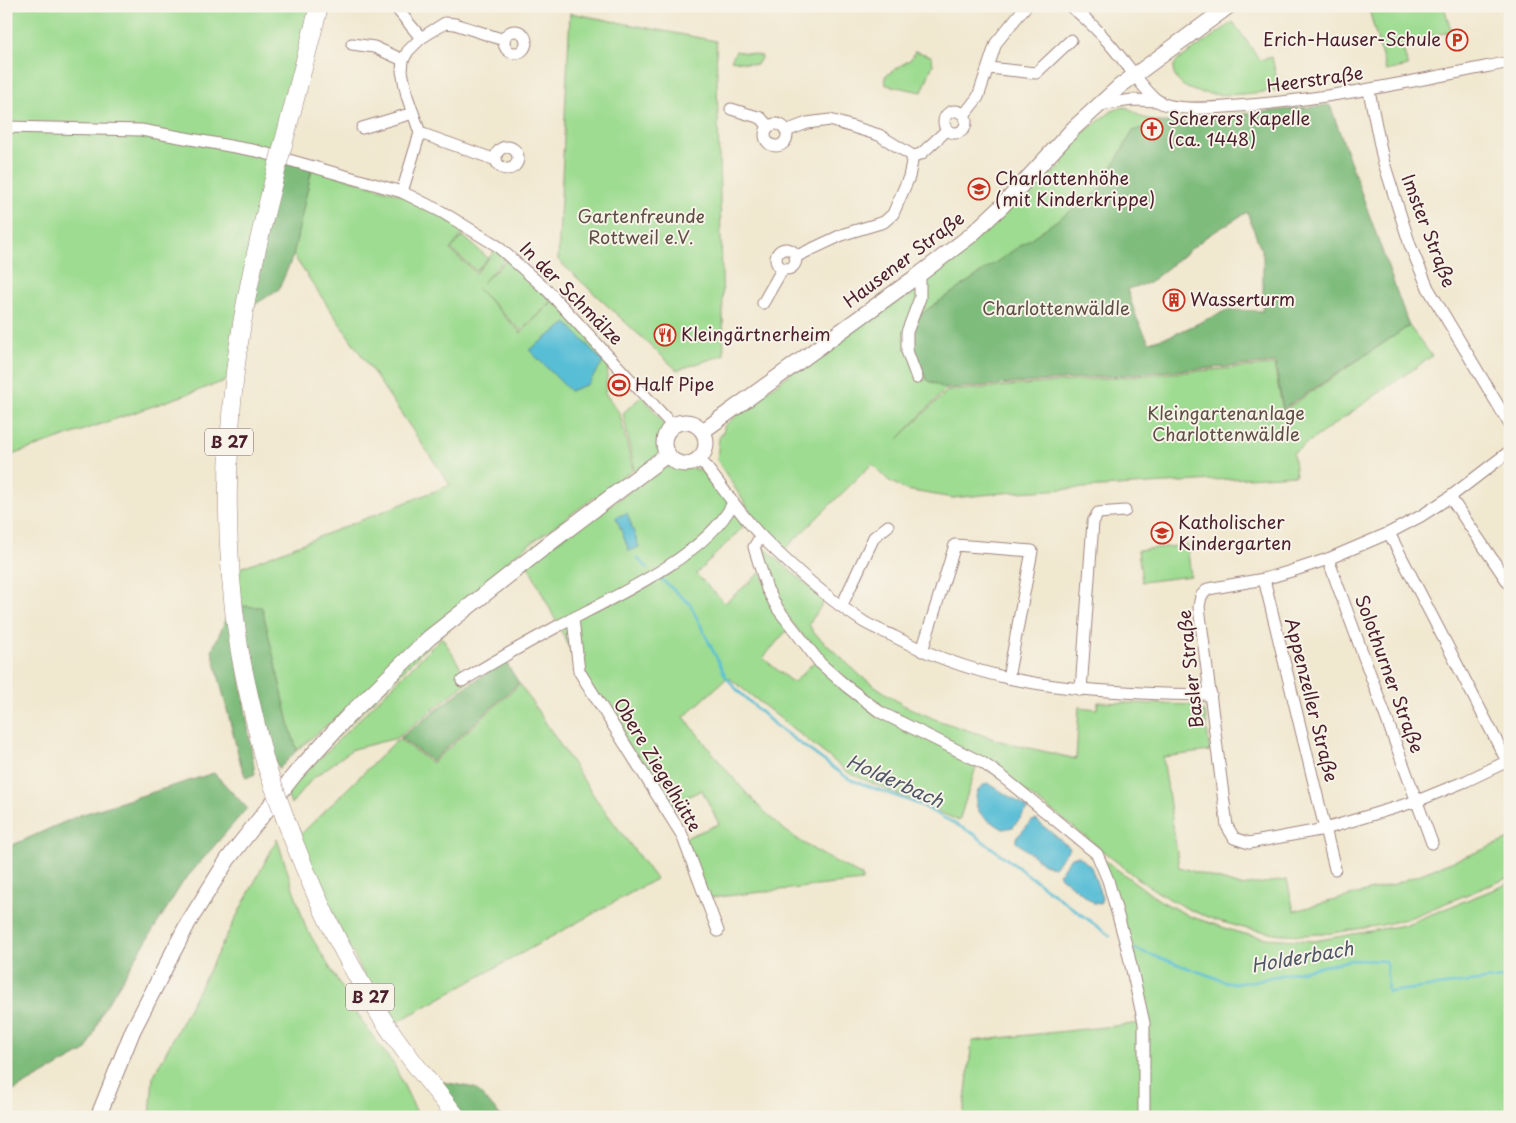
<svg xmlns="http://www.w3.org/2000/svg" width="1516" height="1123" viewBox="0 0 1516 1123" font-family="'Playpen Sans',sans-serif">
<rect width="100%" height="100%" fill="#f7f3e8"/>
<filter id="ink" filterUnits="userSpaceOnUse"><feTurbulence type="fractalNoise" baseFrequency=".02" numOctaves="2"/><feDisplacementMap in="SourceGraphic" scale="10" xChannelSelector="R" yChannelSelector="G"/><feConvolveMatrix kernelMatrix="1 2 1 2 8 2 1 2 1" color-interpolation-filters="sRGB"/></filter>
<filter id="wash" filterUnits="userSpaceOnUse"><feTurbulence type="fractalNoise" baseFrequency=".0096" numOctaves="4" result="noise"/><feDisplacementMap in="SourceGraphic" scale="20" xChannelSelector="R" yChannelSelector="G"/><feGaussianBlur stdDeviation="1.12" result="paint"/><feColorMatrix in="noise" values="0 0 0 0 0 0 0 0 0 0 0 0 0 0 0 0 0 1.4 0 .05"/><feComposite in="paint" operator="in"/></filter>
<g filter="url(#wash)">
<rect width="100%" height="100%" fill="#f1e8d0"/>
<!-- green -->
<g fill="#9edc91" stroke="#747e5e">
<polygon points="6,6 319,6 282,157 142,129 6,126"/>
<polygon points="1368,6 1444,6 1451,31 1402,45 1408,66 1386,71"/>
<polygon points="570,13 716,41 724,355 677,370 558,260"/>
<path d="M1233,22l27,38 12,-3 7,33c-25,3 -92,14 -104,-14 -3,-6 -2,-10 2,-15z"/>
<polygon points="736,51 762,56 757,65 731,60"/>
<polygon points="915,51 931,56 933,64 922,92 886,85 885,76 911,59"/>
<path d="M1123,107l5,1 13,9 18,5 -26,9 -34,61 -181,124c-10,25 -1,42 9,64l19,9 -48,50 49,-48 327,-26 9,46 126,-85 23,30 -139,97 3,22 -294,18 -49,5 -47,-8 -18,-10 -16,-16 -88,86 -29,-31 -38,-59 2,-22 5,-8v-4l29,-24 267,-206 28,-24 3,3 12,-11 -2,-3 17,-24 9,-7 25,-19z"/>
<polygon points="6,128 140,132 281,159 237,377 6,457"/>
<polygon points="312,168 403,195 466,230 450,250 476,273 497,248 507,257 482,283 509,258 552,301 521,331 477,288 521,333 554,300 609,360 605,393 620,414 633,470 520,551 433,628 361,697 297,750 240,606 235,570 450,485 293,255"/>
<polygon points="463,236 488,258 476,271 451,249"/>
<polygon points="642,396 668,429 662,441 664,457 432,642 285,789 280,777 429,636 522,554 635,473 623,413"/>
<path d="M674,466c4,1 8,2 11,3 4,0 8,-1 12,0 16,7 38,43 46,58l-47,47 29,29 35,-30 29,55 -26,30 30,25 23,-23 28,29 133,75 -18,57 -110,-48 -121,-96 -44,40c32,40 63,82 102,114 23,18 51,31 76,45v5l-154,17 -23,-60 34,-14 -17,-34 -36,17 -85,-136 -53,-106 26,-21 111,-77z"/>
<polygon points="1187,545 1191,576 1142,582 1138,550"/>
<polygon points="763,547 825,600 809,624 813,632 862,677 903,705 937,720 1000,741 1076,759 1079,707 1097,709 1098,702 1195,705 1205,713 1210,751 1163,757 1179,867 1240,886 1287,880 1294,911 1395,884 1510,839 1510,877 1409,918 1382,925 1333,933 1303,935 1281,934 1244,928 1215,920 1190,910 1164,896 1138,879 1063,819 1024,791 878,707 829,664 797,629 780,607 764,571 760,549"/>
<polygon points="442,637 469,681 397,738 353,749 312,779 291,804 286,792"/>
<polygon points="520,684 596,799 656,879 390,1026 295,840 395,742 400,740 432,763"/>
<polygon points="277,839 306,928 365,1026 394,1065 419,1117 150,1117 153,1077"/>
<polygon points="1100,857 1159,900 1189,916 1240,933 1265,938 1314,941 1404,925 1510,883 1510,1117 1146,1117 1147,1023"/>
<polygon points="1142,1023 1143,1117 963,1117 972,1041"/>
</g>
<!-- forest -->
<g fill="#7ebc7b" stroke="#646e53" fill-rule="evenodd">
<path d="M1330,105l79,221 -126,83 -8,-46 -329,26 -19,-9c-10,-22 -19,-39 -9,-64l180,-124 35,-61 26,-9 30,1 15,-5zM1247,212l16,43v56l-36,-1 -54,25 -24,7 -12,-23 -10,-30 22,-6 57,-46z"/>
<polygon points="284,160 312,168 293,256 279,289 248,309"/>
<polygon points="240,606 262,607 291,731 297,750 279,769 259,719"/>
<polygon points="230,610 255,774 246,778 241,765 212,650"/>
<polygon points="505,661 519,683 432,761 400,738 467,686"/>
<polygon points="214,773 247,808 183,882 102,1012 87,1050 6,1095 6,848 80,815"/>
<polygon points="427,1079 475,1088 502,1117 457,1117"/>
</g>
<!-- water -->
<g fill="#58bed6" stroke="#516e80">
<polygon points="567,323 603,362 588,384 570,391 529,350"/>
<polygon points="627,513 639,547 629,551 616,517"/>
<path d="M988,783l38,24 1,3 -14,17 -10,2c-6,-4 -19,-10 -23,-16 -8,-12 -4,-26 8,-30z"/>
<polygon points="1036,820 1070,848 1054,867 1045,865 1016,842 1016,838 1032,821"/>
<polygon points="1079,856 1091,867 1102,898 1100,904 1094,903 1062,878 1059,874 1071,857"/>
</g>
<g fill="none" stroke-linecap="round" stroke-linejoin="round">
<!-- stream -->
<g stroke="#58bed6" stroke-width="2.5">
<polyline points="637,558 649,569"/>
<polyline points="660,578 690,604 726,677 738,691 776,726 849,779 920,805 972,833 1110,936"/>
<polyline points="1135,949 1233,984 1253,981 1352,960 1386,961 1388,992 1510,977"/>
</g>
</g>
</g>
<g filter="url(#ink)">
<g fill="none" stroke-linecap="round" stroke-linejoin="round">
<!-- street casing -->
<g stroke="#9e847e" stroke-width="13">
<g id="street">
<path d="M1070,6c24,18 42,40 60,63 8,10 17,24 28,32 14,10 50,7 67,6 97,-6 190,-26 285,-45"/>
<polyline points="398,10 421,38"/>
<circle cx="515" cy="42" r="11"/>
<polyline points="352,44 374,47 403,60"/>
<polyline points="989,68 1036,73 1071,40"/>
<polyline points="1369,91 1383,160 1410,245 1428,288 1510,425"/>
<polyline points="1099,105 1132,100 1159,101"/>
<polyline points="731,109 761,118 768,126"/>
<circle cx="955" cy="122" r="11"/>
<polyline points="964,115 978,97 996,43 1026,6"/>
<circle cx="776" cy="135" r="11"/>
<polyline points="6,127 141,130 257,151 402,192 442,212 496,245 549,292 673,426"/>
<polyline points="362,128 413,113"/>
<polyline points="786,131 807,123 830,120 879,135 913,156"/>
<polyline points="420,133 496,160"/>
<circle cx="507" cy="158" r="11"/>
<polyline points="402,192 420,133 407,96 402,71 403,60 408,51 421,38 445,23 455,24 504,40"/>
<circle cx="786" cy="259" r="10"/>
<polyline points="795,257 844,234 884,222 893,214 909,177 913,156 921,154 947,130"/>
<polyline points="763,303 783,268"/>
<polyline points="917,378 907,351 907,332 920,298 920,274"/>
<polyline points="1510,451 1450,497 1421,516 1389,533 1328,559 1295,570 1264,579 1208,589 1201,596 1199,607 1227,826 1234,838 1249,843 1325,829 1417,801 1466,781 1510,760"/>
<path d="M699,458c22,26 40,56 64,80 30,30 65,61 101,84 10,6 21,10 31,15 75,39 146,51 229,55 29,2 58,3 87,2"/>
<polyline points="1450,497 1510,585"/>
<polyline points="1389,533 1510,767"/>
<polyline points="761,536 754,547 767,589 778,609 820,663 846,686 880,712 983,763 1004,778 1097,854 1108,880 1127,948 1144,1023 1144,1117"/>
<polyline points="1328,559 1432,843"/>
<polyline points="1264,579 1335,869"/>
<polyline points="842,605 874,537 888,526"/>
<polyline points="573,619 579,671 682,835 718,931"/>
<polyline points="922,651 955,545 1032,551 1008,678"/>
<path d="M462,681c31,-19 63,-37 96,-55 52,-27 149,-70 175,-123"/>
<polyline points="1081,690 1093,522 1098,513 1125,511"/>
</g>
</g>
<!-- secondary casing -->
<g stroke="#9e847e" stroke-width="17">
<g id="secondary">
<circle cx="685" cy="443" r="21"/>
<polyline points="703,431 920,274 970,236 1003,205 1074,128 1120,86 1229,6"/>
<polyline points="98,1117 133,1030 188,923 228,859 295,774 348,716 429,638 551,542 668,454"/>
</g>
</g>
<!-- primary casing -->
<g stroke="#9e847e" stroke-width="19">
<g id="primary">
<polyline points="288,126 319,6"/>
<path d="M266,765c-10,-39 -20,-78 -27,-118 -14,-90 -14,-185 -4,-275 8,-68 24,-135 41,-201"/>
<path d="M285,818c24,66 54,130 90,189 24,39 53,74 82,110"/>
</g>
</g>
<!-- street -->
<use href="#street" stroke="#fff" stroke-width="11"/>
<!-- secondary -->
<use href="#secondary" stroke="#fff" stroke-width="15"/>
<!-- primary -->
<use href="#primary" stroke="#fff" stroke-width="18"/>
<!-- primary-bridge casing -->
<g stroke="#9e847e" stroke-width="19" stroke-linecap="butt">
<g id="primary-bridge">
<polyline points="276,171 288,126"/>
<polyline points="266,765 285,818"/>
</g>
</g>
<!-- primary-bridge -->
<use href="#primary-bridge" stroke="#fff" stroke-width="18"/>
</g>
</g>
<!-- icons -->
<defs>
<g id="parking-ring" transform="scale(1.125)"><circle r="9.5" fill="#f7f3e8" stroke="#c8321e" stroke-width="1.5"/><path d="M-3.5-5.5H1a3.5 3.5 0 0 1 0 7H-1V5.5H-3.5ZM-1-3.4V-.6H.8a1.4 1.4 0 0 0 0-2.8Z" fill="#c8321e"/></g>
<g id="church-ring" transform="scale(1.125)"><circle r="9.5" fill="#f7f3e8" stroke="#c8321e" stroke-width="1.5"/><path d="M-1.2-6h2.4v3.5h3.3v2.4h-3.3V6h-2.4V-.1h-3.3v-2.4h3.3Z" fill="#c8321e"/></g>
<g id="school-ring" transform="scale(1.125)"><circle r="9.5" fill="#f7f3e8" stroke="#c8321e" stroke-width="1.5"/><path d="M0-5L7-2L0 1L-7-2ZM-4 1L0 2.5L4 1V4Q0 6-4 4Z" fill="#c8321e"/></g>
<g id="building-ring" transform="scale(1.125)"><circle r="9.5" fill="#f7f3e8" stroke="#c8321e" stroke-width="1.5"/><path d="M-4-6H4V6H1V3H-1V6H-4ZM-2.5-4.3h1.7v1.8h-1.7ZM.8-4.3h1.7v1.8H.8ZM-2.5-1h1.7V.8h-1.7ZM.8-1h1.7V.8H.8Z" fill="#c8321e"/></g>
<g id="restaurant-ring" transform="scale(1.125)"><circle r="9.5" fill="#f7f3e8" stroke="#c8321e" stroke-width="1.5"/><path d="M-5-6h1v4h1v-4h1v4h1v-4h1v5L-1.5 .5V6h-2V.5L-5-1ZM5-6V6H3V1.5H1.5Q1.5-4 5-6Z" fill="#c8321e"/></g>
<g id="stadium-ring" transform="scale(1.125)"><circle r="9.5" fill="#f7f3e8" stroke="#c8321e" stroke-width="1.5"/><path d="M0-5a6.5 5 0 1 0 0 10a6.5 5 0 1 0 0-10ZM-3.5-1.8h7v3.6h-7Z" fill="#c8321e"/></g>
</defs>
<g fill-rule="evenodd">
<use href="#parking-ring" x="1457" y="40"/>
<use href="#church-ring" x="1152" y="129"/>
<use href="#school-ring" x="979" y="189"/>
<use href="#building-ring" x="1174" y="300"/>
<use href="#restaurant-ring" x="665" y="335"/>
<use href="#stadium-ring" x="619" y="385"/>
<use href="#school-ring" x="1162" y="533"/>
</g>
<g text-anchor="middle" stroke-width="4" stroke-linejoin="round" paint-order="stroke">
<!-- shield labels -->
<g fill="#f7f3e8" stroke="#7e5f64" stroke-width="1">
<rect x="205" y="428.5" width="48" height="27" rx="4"/>
<rect x="346" y="983.5" width="48" height="27" rx="4"/>
</g>
<g font-size="16" font-weight="bold" fill="#4a1f2b">
<text x="229" y="448">B 27</text>
<text x="370" y="1003">B 27</text>
</g>
<!-- poi labels -->
<g font-size="18" fill="#4a1f2b" stroke="#f7f3e8" text-anchor="start">
<text x="1441" y="46" text-anchor="end">Erich-Hauser-Schule</text>
<text x="1168" y="125">Scherers Kapelle<tspan x="1168" dy="21">(ca. 1448)</tspan></text>
<text x="995" y="185">Charlottenhöhe<tspan x="995" dy="21">(mit Kinderkrippe)</tspan></text>
<text x="1190" y="306">Wasserturm</text>
<text x="681" y="341">Kleingärtnerheim</text>
<text x="635" y="391">Half Pipe</text>
<text x="1178" y="529">Katholischer<tspan x="1178" dy="21">Kindergarten</tspan></text>
</g>
<!-- street labels -->
<g font-size="18" fill="#4a1f2b" stroke="#f7f3e8">
<text transform="translate(1315 80) rotate(-8)" y="6">Heerstraße</text>
<text transform="translate(1428 231) rotate(69)" y="6">Imster Straße</text>
<text transform="translate(904 260) rotate(-37)" y="6">Hausener Straße</text>
<text transform="translate(571 294) rotate(45)" y="6">In der Schmälze</text>
<text transform="translate(1191 669) rotate(-96)" y="6">Basler Straße</text>
<text transform="translate(1389 674) rotate(70)" y="6">Solothurner Straße</text>
<text transform="translate(1311 700) rotate(76)" y="6">Appenzeller Straße</text>
<text transform="translate(657 765) rotate(59)" y="6">Obere Ziegelhütte</text>
</g>
<!-- park labels -->
<g font-size="18" fill="#5f4e44" stroke="#f7f3e8">
<text x="641" y="223">Gartenfreunde<tspan x="641" dy="21">Rottweil e.V.</tspan></text>
<text x="1056" y="315">Charlottenwäldle</text>
<text x="1226" y="420">Kleingartenanlage<tspan x="1226" dy="21">Charlottenwäldle</tspan></text>
</g>
<!-- water labels -->
<g font-size="19" font-style="italic" fill="#4f5767" stroke="#f7f3e8">
<text transform="translate(895 781) rotate(24)" y="7">Holderbach</text>
<text transform="translate(1302 957) rotate(-10)" y="7">Holderbach</text>
</g>
</g>
<!-- margin -->
<rect width="1516" height="1123" fill="none" stroke="#f7f3e8" stroke-width="25"/>
</svg>
